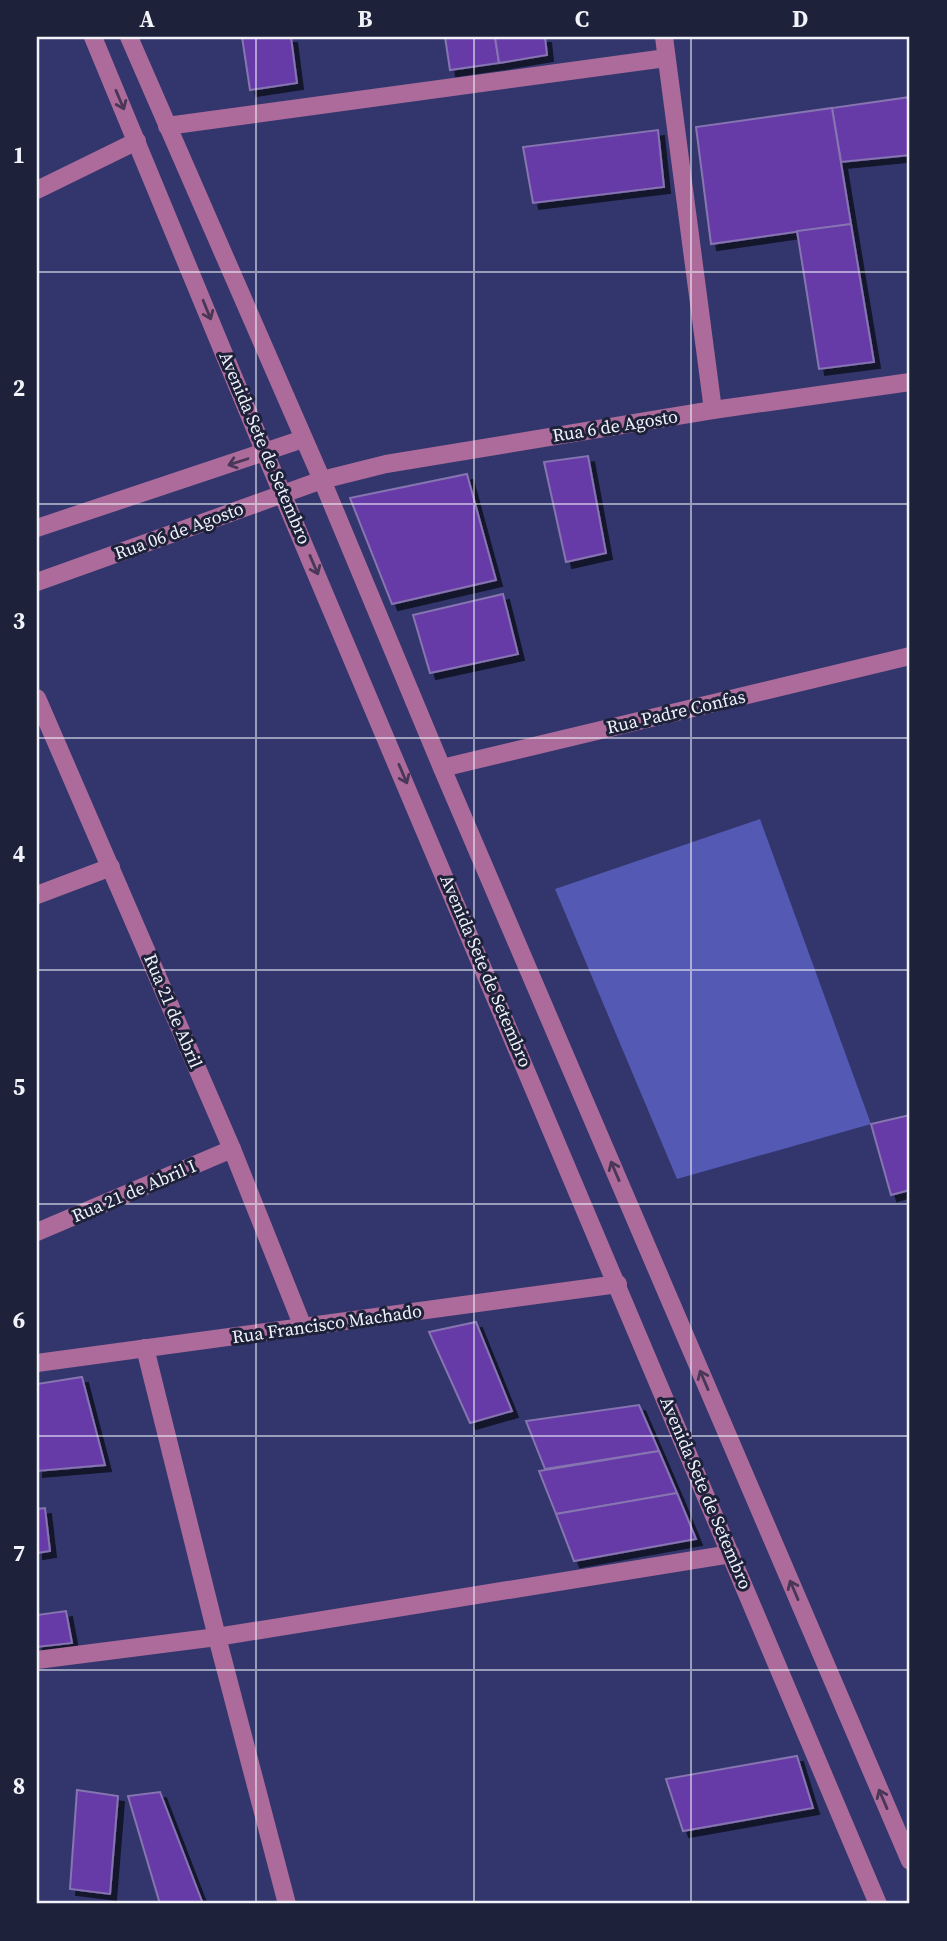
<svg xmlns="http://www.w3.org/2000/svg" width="947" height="1941" viewBox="0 0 947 1941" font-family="'Source Serif 4',serif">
<defs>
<filter id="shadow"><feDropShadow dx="6" dy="6" stdDeviation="0" flood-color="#0009"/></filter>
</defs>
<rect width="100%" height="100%" fill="#32366c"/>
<!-- green -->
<polygon fill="#5459b3" points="760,819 871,1124 677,1179 555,889"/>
<!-- building -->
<g fill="#663ba8" stroke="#8674b0" stroke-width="2" filter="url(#shadow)">
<polygon points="242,37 291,37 297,83 250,90"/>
<polygon points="445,37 495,37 499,63 450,70"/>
<polygon points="495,37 545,37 547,55 499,63"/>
<polygon points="910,97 910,155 841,162 832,108"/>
<polygon points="832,108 851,224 711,244 696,127"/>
<polygon points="658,130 664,187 533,203 523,147"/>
<polygon points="851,224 874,362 819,369 797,231"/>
<polygon points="588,456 606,553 566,562 544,462"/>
<polygon points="467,474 496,580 392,604 350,498"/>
<polygon points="503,594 518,654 430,673 413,615"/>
<polygon points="910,1115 910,1190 891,1195 871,1124"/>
<polygon points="476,1322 512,1411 470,1423 429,1332"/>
<polygon points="82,1377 105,1465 37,1471 37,1384"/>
<polygon points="639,1405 659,1451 545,1469 526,1421"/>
<polygon points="659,1451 677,1493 556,1514 539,1471"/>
<polygon points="677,1493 696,1539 574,1561 556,1514"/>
<polygon points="45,1508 50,1551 37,1553 37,1509"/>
<polygon points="66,1611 72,1643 37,1647 37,1615"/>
<polygon points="797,1756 813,1808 683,1831 666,1779"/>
<polygon points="77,1790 118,1796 110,1894 70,1889"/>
<polygon points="160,1792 203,1904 160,1904 128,1796"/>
</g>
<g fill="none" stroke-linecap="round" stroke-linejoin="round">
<!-- minor -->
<g stroke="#ac6b9a" stroke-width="18">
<polyline points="93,37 265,453 878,1904"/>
<polyline points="129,37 322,480 442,768 910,1861"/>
<polyline points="664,37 713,410"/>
<polyline points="167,126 666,58"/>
<polyline points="37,190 137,141"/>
<polyline points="37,528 303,439"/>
<polyline points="37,582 322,480 386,464 713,410 910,382"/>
<polyline points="37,698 232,1149 303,1327"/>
<polyline points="442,768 910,656"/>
<polyline points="37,895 111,867"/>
<polyline points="37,1232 232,1149"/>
<polyline points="145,1348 217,1637 287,1904"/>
<polyline points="37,1363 618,1284"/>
<polyline points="37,1660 217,1637 731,1554"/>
</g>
</g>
<!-- one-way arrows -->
<defs><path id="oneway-shaft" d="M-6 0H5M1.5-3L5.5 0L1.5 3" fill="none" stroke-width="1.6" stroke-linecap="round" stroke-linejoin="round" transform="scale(1.75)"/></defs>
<g stroke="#493757">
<use href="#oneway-shaft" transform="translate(120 100) rotate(67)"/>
<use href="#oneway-shaft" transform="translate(207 310) rotate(68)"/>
<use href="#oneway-shaft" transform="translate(238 462) rotate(162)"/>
<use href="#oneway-shaft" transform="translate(314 565) rotate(67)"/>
<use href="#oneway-shaft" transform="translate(403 774) rotate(67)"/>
<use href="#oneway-shaft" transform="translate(615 1171) rotate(-113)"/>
<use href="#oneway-shaft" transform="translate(704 1380) rotate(-113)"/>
<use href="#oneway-shaft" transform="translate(794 1590) rotate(-113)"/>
<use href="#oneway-shaft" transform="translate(883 1799) rotate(-113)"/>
</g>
<!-- grid -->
<path fill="none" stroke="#f1f3f9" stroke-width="2" stroke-opacity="0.55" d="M256,37v1867M474,37v1867M691,37v1867M37,272h873M37,504h873M37,738h873M37,970h873M37,1204h873M37,1436h873M37,1670h873"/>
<g text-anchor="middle" stroke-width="6" stroke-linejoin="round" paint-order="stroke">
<!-- street labels -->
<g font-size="18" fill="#f1f3f9" stroke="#1e213a">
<text transform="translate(615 426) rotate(-9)" y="6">Rua 6 de Agosto</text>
<text transform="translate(265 448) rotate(67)" y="6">Avenida Sete de Setembro</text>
<text transform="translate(179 531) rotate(-20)" y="6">Rua 06 de Agosto</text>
<text transform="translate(676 712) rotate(-13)" y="6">Rua Padre Confas</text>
<text transform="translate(486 971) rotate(67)" y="6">Avenida Sete de Setembro</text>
<text transform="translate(173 1011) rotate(67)" y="6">Rua 21 de Abril</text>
<text transform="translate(134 1191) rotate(-23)" y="6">Rua 21 de Abril I</text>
<text transform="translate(327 1324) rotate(-8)" y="6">Rua Francisco Machado</text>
<text transform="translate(706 1493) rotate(67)" y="6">Avenida Sete de Setembro</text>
</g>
</g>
<!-- border -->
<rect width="947" height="1941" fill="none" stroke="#1e213a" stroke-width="77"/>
<rect x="38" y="38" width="870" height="1864" fill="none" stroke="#f1f3f9" stroke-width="2.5"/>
<g font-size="23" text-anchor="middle" font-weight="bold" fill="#f1f3f9">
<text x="147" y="27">A</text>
<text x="365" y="27">B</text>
<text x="582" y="27">C</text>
<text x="800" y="27">D</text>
<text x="19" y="163">1</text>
<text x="19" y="396">2</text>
<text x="19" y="629">3</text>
<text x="19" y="862">4</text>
<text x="19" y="1095">5</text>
<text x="19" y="1328">6</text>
<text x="19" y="1561">7</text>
<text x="19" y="1794">8</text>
</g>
</svg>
